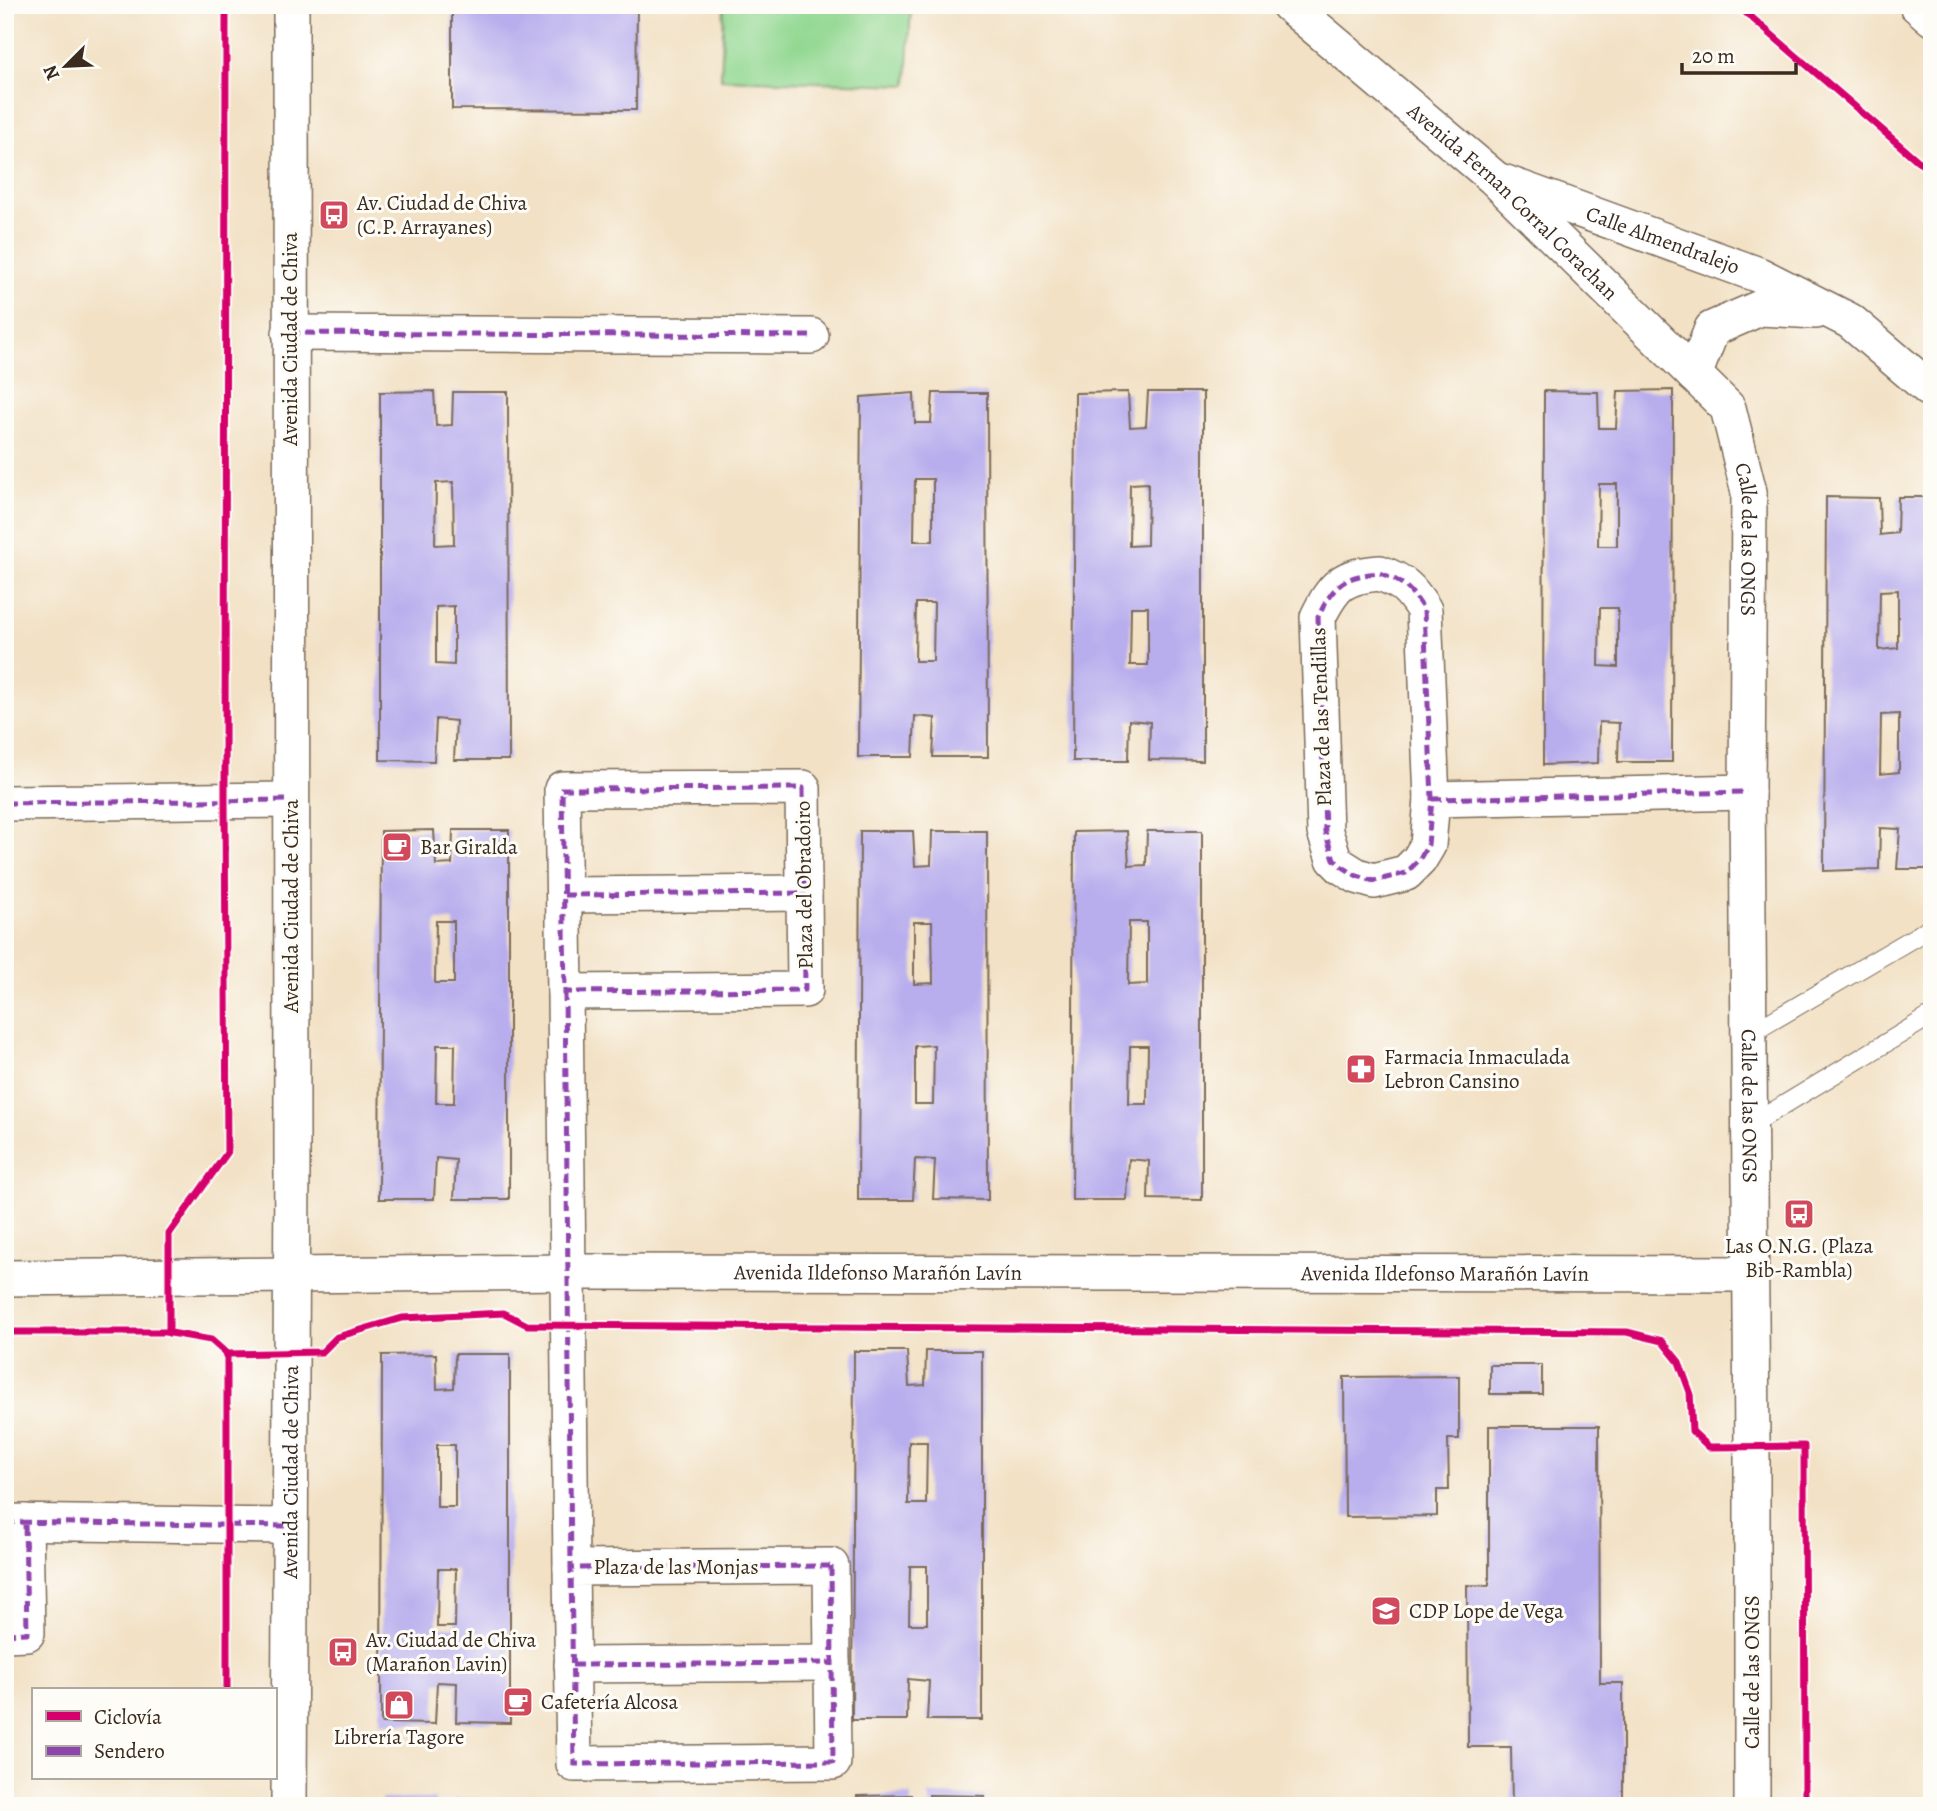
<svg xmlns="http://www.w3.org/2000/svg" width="1937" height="1811" viewBox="0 0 1937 1811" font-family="Alegreya,serif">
<rect width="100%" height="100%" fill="#fdfcf7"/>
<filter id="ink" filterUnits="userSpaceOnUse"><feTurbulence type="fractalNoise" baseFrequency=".0143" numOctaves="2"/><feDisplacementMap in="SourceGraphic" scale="14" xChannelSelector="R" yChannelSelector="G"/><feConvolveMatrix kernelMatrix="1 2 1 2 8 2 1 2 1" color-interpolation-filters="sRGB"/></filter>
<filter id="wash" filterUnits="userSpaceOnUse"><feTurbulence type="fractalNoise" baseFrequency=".00686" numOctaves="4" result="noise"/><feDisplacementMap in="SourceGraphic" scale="28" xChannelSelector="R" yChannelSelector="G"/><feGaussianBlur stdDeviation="1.57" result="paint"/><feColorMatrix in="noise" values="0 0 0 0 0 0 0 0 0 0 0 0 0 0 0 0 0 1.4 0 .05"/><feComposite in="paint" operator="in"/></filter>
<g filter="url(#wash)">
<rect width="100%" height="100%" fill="#f2e1c5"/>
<!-- green -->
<polygon fill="#93d892" stroke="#678158" stroke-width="2" points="724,5 911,5 907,85 721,79"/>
<g id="blocks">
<!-- building -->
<g fill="#b8aded" fill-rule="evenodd">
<polygon points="452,5 637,5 636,110 452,109"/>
<path d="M1673,390l-1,372h-54l1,-39 -20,-1 -1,41 -55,2 1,-374 54,1 1,36h17l2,-37zM1599,484h18v62h-19zM1600,608h18v59l-19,-1z"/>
<path d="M434,391l2,35 16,-1 1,-33h55l1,368h-55l2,-39 -20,-2 -2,42 -54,-1v-368zM453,482l1,62 -19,1 1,-62zM454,606v59l-18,-1v-57z"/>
<path d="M1128,392l2,35 16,-1 2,-34h55v369l-54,-1 1,-38 -21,-2 -1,41h-55l2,-368zM1148,483l-1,62 -18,1 1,-62zM1131,607h17v58h-18z"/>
<path d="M914,393l1,30h16l2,-30h54l1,364h-55l2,-39 -20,-2 -2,41h-55l3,-360zM915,479h18v62h-19zM916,603h18l-1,58h-18z"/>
<path d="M1826,497l53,1 1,37 17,-2 1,-36h34v372h-35l3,-40 -20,-1 -1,41 -55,2zM1898,590v58l-19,2 1,-59zM1899,714v58l-19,2 1,-59z"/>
<path d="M434,830l2,35 16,-1 1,-34h56v369h-55l2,-39 -20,-2 -2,41h-55l2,-368zM436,921h18v62h-19zM437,1045h18l-1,58h-18z"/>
<path d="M860,831h53l2,35 16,-1 1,-34h55l1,369 -55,-1 2,-39 -20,-1 -2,41h-55zM914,922h18l1,61 -19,1zM934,1045l-1,59h-18v-58z"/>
<path d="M1127,831l2,35 17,-1 1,-34h55v369l-54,-1 1,-38 -20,-2 -2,41h-55l2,-368zM1129,922h18v62l-19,1zM1130,1046h18l-1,58h-18z"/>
<path d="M854,1351h53l2,35 16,-1 1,-34h56v369h-55l2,-39 -21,-2 -1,41h-55zM909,1442h18l-1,62h-18zM910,1566h17v58h-18z"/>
<path d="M436,1354l1,35 17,-1 1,-34h55v369l-54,-1 1,-39 -20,-1 -2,42 -54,-1 1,-368zM437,1445h18v62h-18zM438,1569h18l-1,58h-18z"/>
<rect x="1490" y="1365" width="52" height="29"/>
<polygon points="1459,1376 1459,1439 1448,1439 1449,1490 1437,1490 1437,1516 1345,1517 1344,1377"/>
<polygon points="1489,1426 1599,1426 1600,1683 1623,1683 1623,1806 1512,1806 1511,1747 1468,1747 1467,1585 1489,1586"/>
<polygon points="911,1795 911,1806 857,1806 857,1796"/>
<polygon points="929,1795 985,1796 985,1806 929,1806"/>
<rect x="381" y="1799" width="54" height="7"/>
<rect x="454" y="1799" width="55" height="7"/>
</g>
</g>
</g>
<g filter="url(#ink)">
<use href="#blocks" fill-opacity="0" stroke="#7b6a58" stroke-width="2"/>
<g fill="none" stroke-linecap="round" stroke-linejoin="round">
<!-- lane casing -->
<g stroke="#7b6a58" stroke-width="20">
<g id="lane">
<polyline points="1748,1035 1932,927"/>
<polyline points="1749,1126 1932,1015"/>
</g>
</g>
<!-- street casing -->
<g stroke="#7b6a58" stroke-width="38">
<g id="street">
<path id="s1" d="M1289,5l205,173 234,230 21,84 -2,300 5,654v360"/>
<polyline points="1917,5 1932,18"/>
<path id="s2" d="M1503,182l256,93 91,46 82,70"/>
<polyline points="290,333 811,336"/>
<polyline points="1694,375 1712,329 1760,308 1816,311"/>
<path d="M1380,573c24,9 30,15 44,37l8,189 -4,46 -9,15 -13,13 -32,8 -17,-5 -16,-10 -7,-7 -9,-27 -7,-215c16,-32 24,-41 62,-44z"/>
<polygon points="803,788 805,990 565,992 562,789"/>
<polyline points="1432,799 1747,792"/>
<polyline points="5,803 290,800"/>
<polyline points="564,895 804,893"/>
<polyline points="565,992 571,1568"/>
<path id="s3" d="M5,1278l563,-6 1182,2"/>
<polyline points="5,1522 289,1526"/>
<polygon points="831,1566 833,1762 574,1764 571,1568"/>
<polyline points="5,1634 27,1633 25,1522"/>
<polyline points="572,1665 832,1663"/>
<path id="s4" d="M289,1806l3,-644 -1,-1157"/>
</g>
</g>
<!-- lane -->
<use href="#lane" stroke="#fff" stroke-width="18"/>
<!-- street -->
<use href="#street" stroke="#fff" stroke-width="35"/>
<!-- quiet -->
<g stroke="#8e44ad" stroke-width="5" stroke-dasharray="10 5" stroke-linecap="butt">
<polyline points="290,333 811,336"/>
<path d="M1380,573c24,9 30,15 44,37l8,189 -4,46 -9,15 -13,13 -32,8 -17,-5 -16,-10 -7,-7 -9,-27 -7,-215c16,-32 24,-41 62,-44z"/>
<polygon points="803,788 805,990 565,992 562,789"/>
<polyline points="1432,799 1747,792"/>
<polyline points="5,803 290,800"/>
<polyline points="564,895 804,893"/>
<polyline points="565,992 571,1568"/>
<polyline points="5,1522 289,1526"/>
<polygon points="831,1566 833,1762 574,1764 571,1568"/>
<polyline points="5,1634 27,1633 25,1522"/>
<polyline points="572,1665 832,1663"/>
</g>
<!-- cycleway casing -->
<g stroke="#fdfcf7" stroke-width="11">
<g id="cycleway">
<polyline points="1737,5 1932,173"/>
<polyline points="5,1332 165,1332 211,1340 227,1354 322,1352 337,1337 402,1318 504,1313 527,1325 1627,1332 1662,1341 1679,1362 1690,1392 1692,1431 1709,1447 1804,1446 1805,1806"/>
<polyline points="169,1333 169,1234 227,1153 225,800 226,5"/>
<polyline points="227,1690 227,1354"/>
</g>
</g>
<!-- cycleway -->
<use href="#cycleway" stroke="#d6006c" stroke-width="7"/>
</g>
</g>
<!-- icons -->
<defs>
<g id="bus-square" transform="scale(1.575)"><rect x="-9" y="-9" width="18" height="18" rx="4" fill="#d1495b" stroke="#fdfcf7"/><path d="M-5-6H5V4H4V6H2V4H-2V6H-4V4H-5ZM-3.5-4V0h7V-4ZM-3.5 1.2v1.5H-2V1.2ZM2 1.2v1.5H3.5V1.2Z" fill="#fff"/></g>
<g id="cafe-square" transform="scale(1.575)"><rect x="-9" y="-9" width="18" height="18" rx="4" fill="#d1495b" stroke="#fdfcf7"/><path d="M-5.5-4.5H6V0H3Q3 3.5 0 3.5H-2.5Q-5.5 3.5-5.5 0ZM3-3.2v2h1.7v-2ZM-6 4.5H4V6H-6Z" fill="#fff"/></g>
<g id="pharmacy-square" transform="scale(1.575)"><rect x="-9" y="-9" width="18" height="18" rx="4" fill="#d1495b" stroke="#fdfcf7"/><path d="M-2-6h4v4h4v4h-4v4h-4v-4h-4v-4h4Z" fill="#fff"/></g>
<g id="school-square" transform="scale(1.575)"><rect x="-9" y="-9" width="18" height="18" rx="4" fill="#d1495b" stroke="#fdfcf7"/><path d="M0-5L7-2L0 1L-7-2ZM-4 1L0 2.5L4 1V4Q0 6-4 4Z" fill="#fff"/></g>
<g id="shop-square" transform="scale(1.575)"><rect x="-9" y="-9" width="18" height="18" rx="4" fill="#d1495b" stroke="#fdfcf7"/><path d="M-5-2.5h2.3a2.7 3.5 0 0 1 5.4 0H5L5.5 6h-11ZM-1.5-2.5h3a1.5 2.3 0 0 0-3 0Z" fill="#fff"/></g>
</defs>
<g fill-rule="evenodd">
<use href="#bus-square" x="334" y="215"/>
<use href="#cafe-square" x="397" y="847"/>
<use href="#pharmacy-square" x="1361" y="1069"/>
<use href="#bus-square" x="1799" y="1214"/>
<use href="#school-square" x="1386" y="1611"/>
<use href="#bus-square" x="343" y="1652"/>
<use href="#cafe-square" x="518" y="1702"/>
<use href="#shop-square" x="399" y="1705"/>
</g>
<g text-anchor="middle" stroke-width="6" stroke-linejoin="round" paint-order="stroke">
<!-- street labels -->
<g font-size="21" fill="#3b2a1e" stroke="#fdfcf7">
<text dy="7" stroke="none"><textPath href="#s1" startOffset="298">Avenida Fernan Corral Corachan</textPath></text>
<text dy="7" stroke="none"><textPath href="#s2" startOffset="170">Calle Almendralejo</textPath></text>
<text transform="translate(290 339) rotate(-90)" y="7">Avenida Ciudad de Chiva</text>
<text dy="7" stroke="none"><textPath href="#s1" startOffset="730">Calle de las ONGS</textPath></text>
<text transform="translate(1321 717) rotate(-92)" y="7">Plaza de las Tendillas</text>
<text transform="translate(804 885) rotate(-91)" y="7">Plaza del Obradoiro</text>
<text transform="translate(291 906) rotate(-90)" y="7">Avenida Ciudad de Chiva</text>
<text dy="7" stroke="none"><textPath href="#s1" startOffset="1297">Calle de las ONGS</textPath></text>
<text dy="7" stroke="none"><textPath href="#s3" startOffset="873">Avenida Ildefonso Marañón Lavín</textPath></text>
<text dy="7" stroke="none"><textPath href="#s3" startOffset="1440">Avenida Ildefonso Marañón Lavín</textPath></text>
<text dy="7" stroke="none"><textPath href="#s4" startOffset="334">Avenida Ciudad de Chiva</textPath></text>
<text x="676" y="1574">Plaza de las Monjas</text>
<text transform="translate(1752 1672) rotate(-90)" y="7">Calle de las ONGS</text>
</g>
<!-- poi labels -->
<g font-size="21" fill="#3b2a1e" stroke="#fdfcf7" text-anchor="start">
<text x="357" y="210">Av. Ciudad de Chiva<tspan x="357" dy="24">(C.P. Arrayanes)</tspan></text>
<text x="420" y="854">Bar Giralda</text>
<text x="1384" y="1064">Farmacia Inmaculada<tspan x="1384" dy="24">Lebron Cansino</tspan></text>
<text x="1799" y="1253" text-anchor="middle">Las O.N.G. (Plaza<tspan x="1799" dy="24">Bib-Rambla)</tspan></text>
<text x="1409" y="1618">CDP Lope de Vega</text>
<text x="366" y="1647">Av. Ciudad de Chiva<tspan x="366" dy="24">(Marañon Lavin)</tspan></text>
<text x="541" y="1709">Cafetería Alcosa</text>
<text x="399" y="1744" text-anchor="middle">Librería Tagore</text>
</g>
</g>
<!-- margin -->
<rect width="1937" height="1811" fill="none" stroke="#fdfcf7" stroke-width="28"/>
<!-- legend -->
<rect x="32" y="1688" width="245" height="91" fill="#fdfcf7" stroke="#afa8a0" stroke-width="2"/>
<rect x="46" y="1711" width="35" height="10" fill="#d6006c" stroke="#afa8a0" stroke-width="2"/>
<text x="94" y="1724" font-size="21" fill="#3b2a1e">Ciclovía</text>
<rect x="46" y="1746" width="35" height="10" fill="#8e44ad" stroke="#afa8a0" stroke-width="2"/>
<text x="94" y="1758" font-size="21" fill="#3b2a1e">Sendero</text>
<!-- north arrow -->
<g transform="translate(66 66) rotate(246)" stroke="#fdfcf7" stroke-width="5" paint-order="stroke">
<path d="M0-5L12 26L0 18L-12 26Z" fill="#3b2a1e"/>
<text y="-10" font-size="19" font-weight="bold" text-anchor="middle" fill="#3b2a1e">N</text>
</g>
<!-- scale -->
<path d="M1682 63v10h114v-10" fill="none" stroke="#3b2a1e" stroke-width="3.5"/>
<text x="1692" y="63" font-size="21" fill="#3b2a1e" stroke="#fdfcf7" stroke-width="5" paint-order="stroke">20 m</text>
</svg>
